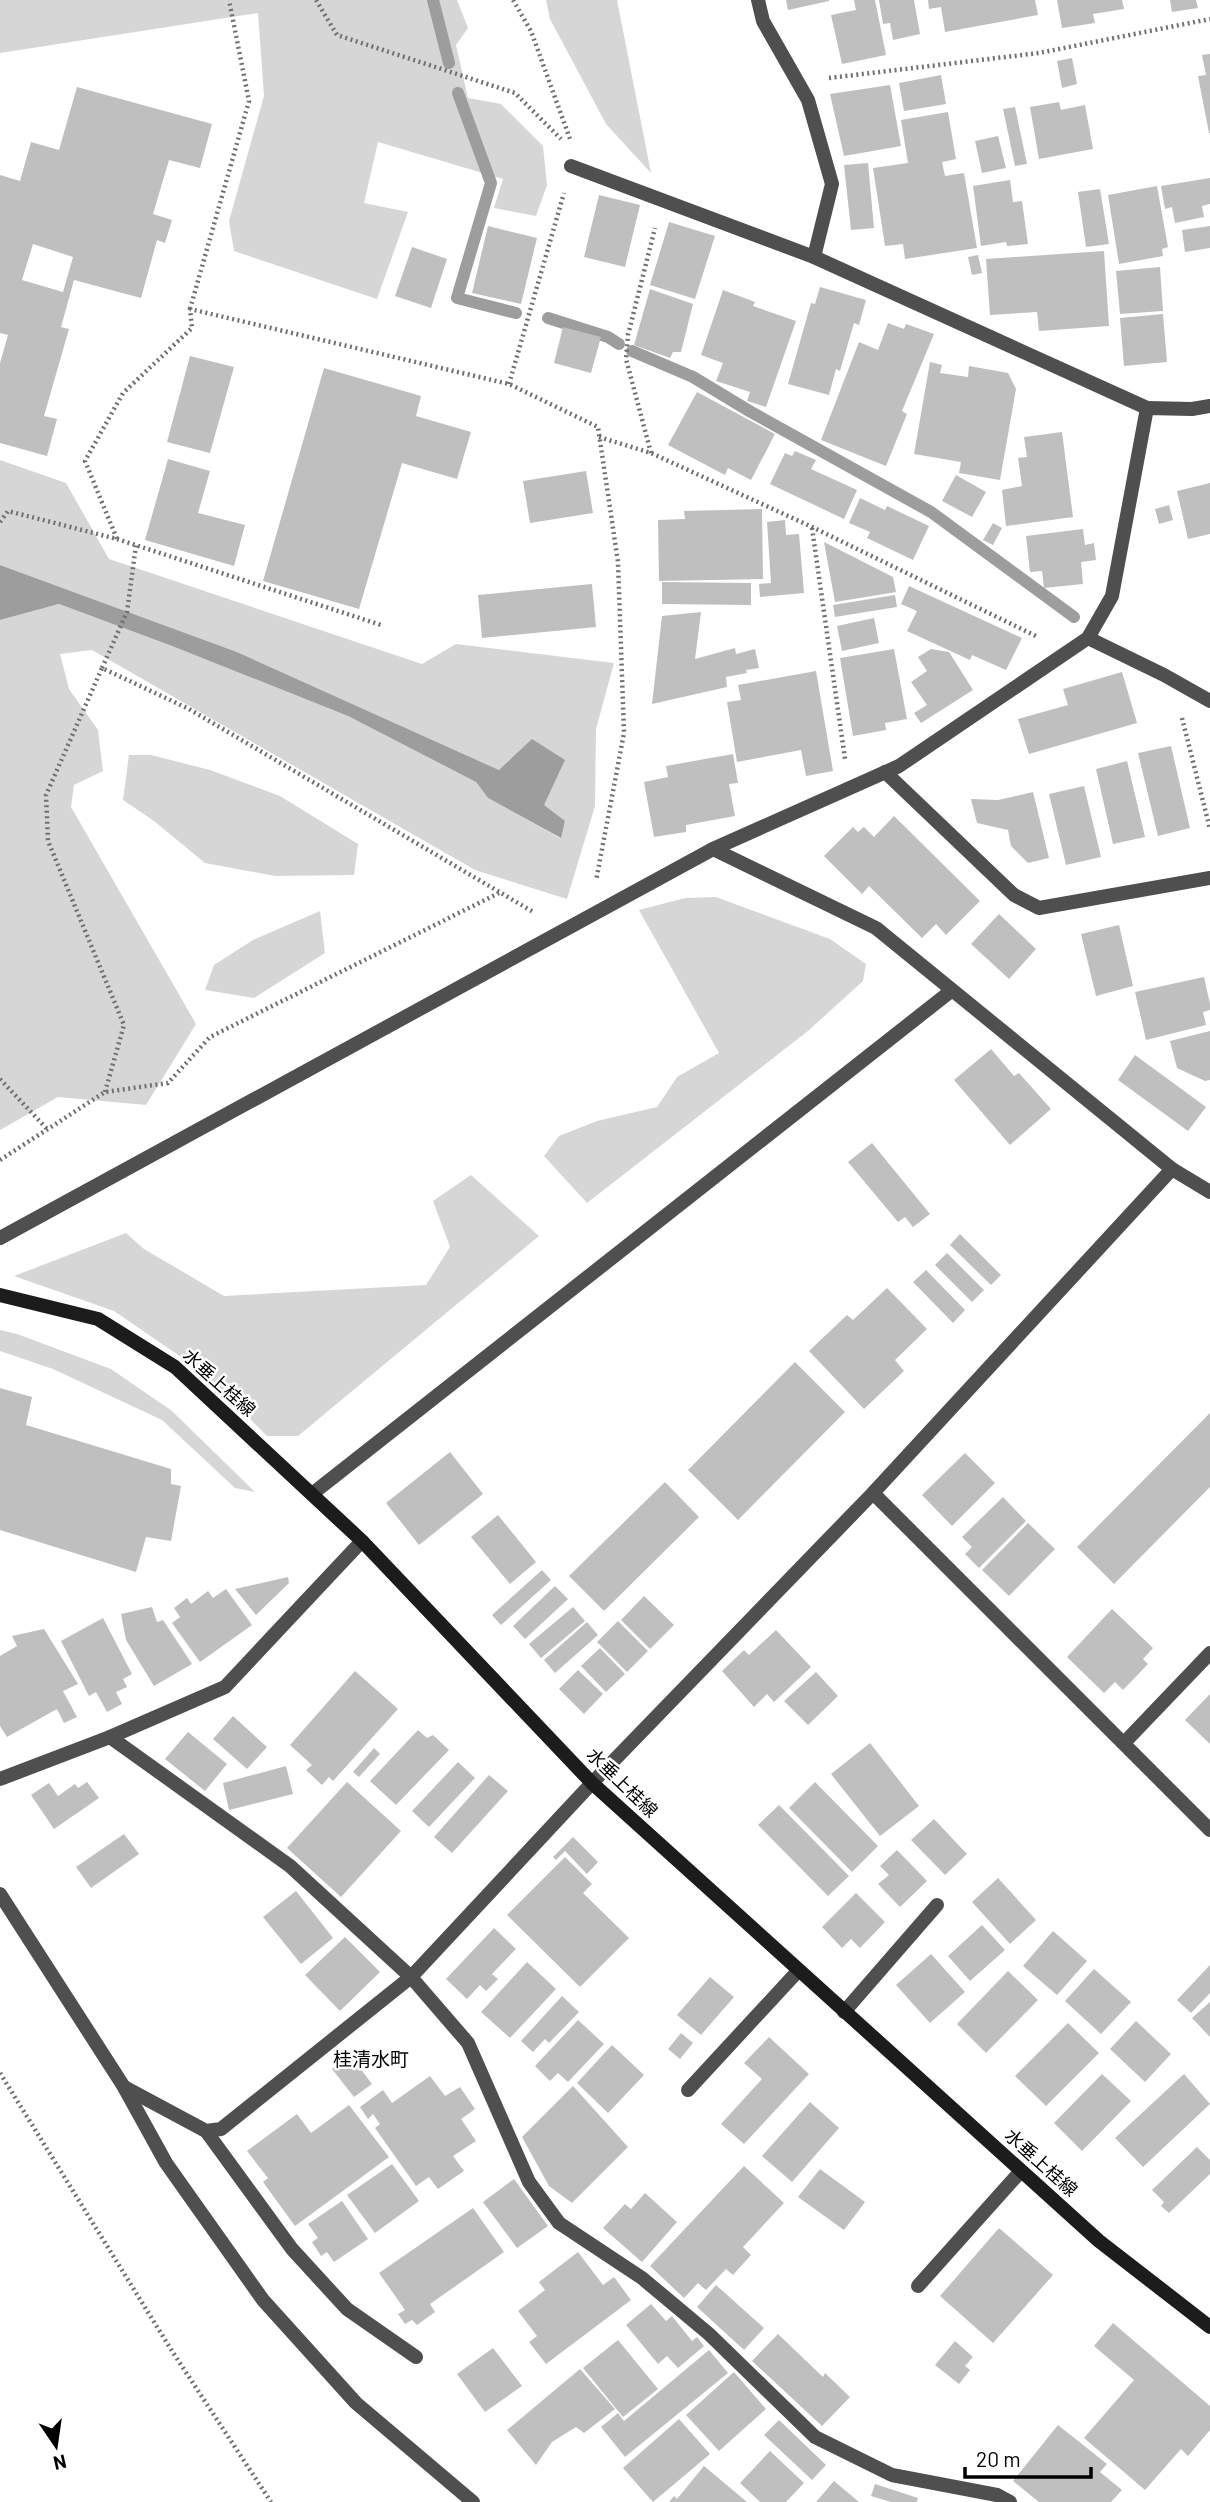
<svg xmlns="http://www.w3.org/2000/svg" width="1210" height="2502" viewBox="0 0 1210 2502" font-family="Barlow,'Noto Sans JP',sans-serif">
<rect width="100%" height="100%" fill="#fff"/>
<!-- green -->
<g fill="#d6d6d6">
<polygon points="0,0 457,0 468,28 456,45 468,98 501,104 543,146 547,185 536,216 494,208 503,179 378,142 364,203 408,212 377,299 234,251 229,221 264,96 258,13 0,53"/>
<polygon points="546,0 617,0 651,173 606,124 550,19"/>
<polygon points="0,460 66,483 109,559 422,664 456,644 614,663 596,729 595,806 567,899 475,870 92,650 60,654 69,689 98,730 103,771 74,785 71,807 196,1024 146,1105 58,1097 0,1130 0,620 59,604 172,646 348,716 476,782 488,798 560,838 565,822 499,770 237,652 0,565"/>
<polygon points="129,755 151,755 210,770 280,796 358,844 354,875 275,876 205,863 154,821 123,800"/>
<polygon points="716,897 830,939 866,964 863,981 808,1031 587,1203 544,1156 559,1136 597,1121 657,1107 677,1077 719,1053 639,910 685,898"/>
<polygon points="320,911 325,953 254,998 205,990 214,965 253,940"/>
<polygon points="471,1175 539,1236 298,1436 267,1436 203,1372 114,1311 14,1276 126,1233 144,1249 224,1296 426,1285 450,1247 433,1201"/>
<polygon points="0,1330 17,1334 111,1369 172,1411 255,1492 235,1488 162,1420 53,1369 0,1351"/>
</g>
<!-- water -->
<polygon fill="#9d9d9d" points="0,565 237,652 499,770 532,739 565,760 544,805 565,821 561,838 488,798 476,782 348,716 172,646 59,604 0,620"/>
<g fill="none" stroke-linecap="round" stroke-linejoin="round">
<!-- stream -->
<g stroke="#9d9d9d" stroke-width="12">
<polyline points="433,0 449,63"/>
<polyline points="458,93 491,183 457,298 516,313"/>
<polyline points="548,318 608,337 619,344"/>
<polyline points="632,351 693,377 751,412 931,512 1074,617"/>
</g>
</g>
<!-- building -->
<g fill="#bfbfbf" fill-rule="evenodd">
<polygon points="786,0 829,0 829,1 788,10"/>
<polygon points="854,0 875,0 886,55 842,64 831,15 856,10"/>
<polygon points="879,0 914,0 920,34 893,40 890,23 883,24"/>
<polygon points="928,0 1035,0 1038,15 945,32 941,7 929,9"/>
<polygon points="1057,0 1122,0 1124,9 1093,14 1095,23 1062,28"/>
<polygon points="1170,0 1196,0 1198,8 1172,12"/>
<polygon points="1210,54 1210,133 1209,133 1198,76 1206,75 1202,55"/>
<polygon points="1072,58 1077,84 1062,88 1057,61"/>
<polygon points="941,75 946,104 904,111 899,83"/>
<polygon points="890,85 901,146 844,156 830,94"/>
<path d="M77,87l135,37 -12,44 -31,-8 -16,54 19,6 -7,23 -8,-3 -16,58 -67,-18 -13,47 8,2 -25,87 13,3 -10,37 -47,-13v-80l8,-28 -8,-2v-158l20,6 11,-39 28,8zM33,244l40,13 -10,35 -41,-12z"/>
<polygon points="1059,102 1061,110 1085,105 1093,149 1039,159 1030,107"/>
<polygon points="1015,107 1027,164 1015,166 1003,109"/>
<polygon points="948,112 956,159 942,162 945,176 964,173 977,248 905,259 903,244 885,246 873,168 908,163 901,120"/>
<polygon points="998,136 1006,168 982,173 975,141"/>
<polygon points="868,163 874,228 851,230 844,165"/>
<polygon points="1210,178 1210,204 1202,206 1204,217 1175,223 1172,207 1165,209 1161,186"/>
<polygon points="1010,180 1013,202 1022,201 1028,244 1007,246 1006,242 981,246 973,186"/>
<polygon points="1157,186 1168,247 1162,249 1163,256 1119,264 1108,195"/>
<polygon points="1100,189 1109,244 1086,247 1078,192"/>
<polygon points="599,195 640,205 625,267 584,257"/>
<polygon points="669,222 715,236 695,299 650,285"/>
<polygon points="488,226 537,238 521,304 472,293"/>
<polygon points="1210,226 1210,248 1185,252 1182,230"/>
<polygon points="412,247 447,259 431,308 395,296"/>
<polygon points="1104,251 1109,326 1039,331 1037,312 990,315 986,259"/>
<polygon points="978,255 982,273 972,275 968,257"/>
<polygon points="1160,267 1163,311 1120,314 1116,271"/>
<polygon points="820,287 866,300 859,325 854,323 840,371 836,369 829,395 788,384 811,303 815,304"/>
<polygon points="650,289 693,304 681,352 673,352 670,358 634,345"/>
<polygon points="723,290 755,302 753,306 796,321 766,407 747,401 750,392 716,381 723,363 701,355"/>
<polygon points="1163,314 1167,362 1124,366 1120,318"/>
<polygon points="888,323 904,329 906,324 934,334 902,411 907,414 886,466 821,440 859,342 878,350"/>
<polygon points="563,327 601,337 591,373 554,363"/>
<polygon points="190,356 234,367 210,453 167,442"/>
<polygon points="930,362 942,365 940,373 968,377 969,366 1008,373 1016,389 1000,480 959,473 961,462 914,454"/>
<polygon points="324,368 421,396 416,416 471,432 457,479 402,463 359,609 263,581"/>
<polygon points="697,392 775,434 751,480 728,468 725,475 668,445"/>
<polygon points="1062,432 1073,517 1006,526 1002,490 1022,486 1018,458 1027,457 1024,437"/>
<polygon points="795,451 816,460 811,469 857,490 844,519 770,484 785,453 792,456"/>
<polygon points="168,459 210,471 198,513 245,525 234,566 145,540"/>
<polygon points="586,471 593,513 530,523 523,481"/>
<polygon points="956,475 986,492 972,517 942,501"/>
<polygon points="1210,483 1210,534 1188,539 1177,491"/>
<polygon points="860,498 885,510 887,506 929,526 913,560 867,538 870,532 849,523"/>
<polygon points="1169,505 1173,520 1159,524 1155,509"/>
<polygon points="762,509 763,579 659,581 658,520 685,519 684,511"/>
<polygon points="785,520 786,535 799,534 804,593 760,597 759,584 771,583 767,522"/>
<polygon points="993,523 1002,528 993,545 983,540"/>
<polygon points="1083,529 1085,545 1094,543 1096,560 1081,562 1083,584 1044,588 1042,571 1030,572 1026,536"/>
<polygon points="824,542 893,577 896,592 835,602"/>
<polygon points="662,582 751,583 751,605 662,604"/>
<polygon points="592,584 596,627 482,638 478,595"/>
<polygon points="909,586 1022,638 1006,670 972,655 970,660 907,631 917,611 901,604"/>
<polygon points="895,595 897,607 835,617 833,605"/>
<polygon points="701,612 695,659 735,648 736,654 755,649 759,668 746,670 747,673 726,677 727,687 652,704 662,616"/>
<polygon points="874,618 879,643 842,651 837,626"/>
<polygon points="894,649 907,719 885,723 886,730 853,736 840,658"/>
<polygon points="931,649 949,652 973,690 921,723 914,713 927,705 911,682 927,671 918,657"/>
<polygon points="816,671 833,771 806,776 801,750 737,762 727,702 741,700 738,685"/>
<polygon points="1122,672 1137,723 1029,754 1018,719 1068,705 1063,689"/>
<polygon points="1171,746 1190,828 1158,836 1138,753"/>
<polygon points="733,754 738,783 729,784 735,816 686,825 686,832 654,837 644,782 668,777 666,766"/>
<polygon points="1127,761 1145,837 1113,844 1096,769"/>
<polygon points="1084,786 1101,857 1066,865 1049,794"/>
<polygon points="1033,792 1049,858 1028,863 1011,846 1008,830 977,823 971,799 998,800"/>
<polygon points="894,816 980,901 946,935 936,924 922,938 869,886 862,894 824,856 853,827 858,832 864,827 874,837"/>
<polygon points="999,914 1036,949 1009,979 971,944"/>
<polygon points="1119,925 1133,986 1096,996 1081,934"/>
<polygon points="1204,977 1210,1004 1210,1010 1203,1012 1206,1025 1146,1040 1135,992"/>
<polygon points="1210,1031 1210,1080 1205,1081 1177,1068 1170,1041"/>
<polygon points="991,1049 1014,1076 1019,1073 1051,1109 1010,1145 954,1080"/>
<polygon points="1135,1055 1206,1107 1188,1131 1118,1080"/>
<polygon points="872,1143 930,1214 913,1227 905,1217 898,1222 848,1162"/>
<polygon points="960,1234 1001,1275 991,1285 950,1245"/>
<polygon points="947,1253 984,1290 972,1302 935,1265"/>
<polygon points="926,1270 965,1310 953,1323 913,1282"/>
<polygon points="887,1288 927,1329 895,1360 904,1371 864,1409 809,1351 847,1315 853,1320"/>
<polygon points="795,1362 845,1412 738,1520 688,1470"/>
<polygon points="0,1388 32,1397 26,1425 171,1469 171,1484 181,1486 171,1541 146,1537 136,1572 0,1530"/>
<polygon points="1210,1413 1210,1487 1114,1584 1077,1547"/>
<polygon points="450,1452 483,1494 419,1545 386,1503"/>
<polygon points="965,1453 995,1483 952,1526 922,1495"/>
<polygon points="665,1482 699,1517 604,1611 569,1576"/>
<polygon points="1003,1497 1026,1521 979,1568 965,1554 972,1547 962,1537"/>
<polygon points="498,1515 536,1562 510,1584 471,1537"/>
<polygon points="1028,1523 1055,1549 1009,1596 982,1570"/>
<polygon points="542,1570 551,1580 501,1625 492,1615"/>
<polygon points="288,1577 289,1583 256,1615 235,1589"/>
<polygon points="555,1586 568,1599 525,1639 513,1626"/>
<polygon points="226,1589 252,1625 200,1662 172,1623 180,1617 174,1608 187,1598 191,1604 208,1591 213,1598"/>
<polygon points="644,1596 674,1625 650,1649 621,1620"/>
<polygon points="152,1607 157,1622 163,1620 192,1664 154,1686 126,1640 121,1614"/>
<polygon points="573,1607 585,1621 541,1658 529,1644"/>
<polygon points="1112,1609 1153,1648 1143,1659 1148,1664 1123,1690 1115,1682 1104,1693 1067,1657"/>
<polygon points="103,1618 132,1674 123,1679 127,1687 116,1692 122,1704 107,1712 96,1692 89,1696 61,1641"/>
<polygon points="618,1621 648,1651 627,1672 597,1642"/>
<polygon points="587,1622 598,1635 555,1673 544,1660"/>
<polygon points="44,1629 78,1684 63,1691 77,1717 64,1723 57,1709 7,1737 0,1726 0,1656 17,1646 12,1636"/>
<polygon points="776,1630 811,1667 774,1702 767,1694 754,1707 722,1671 744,1650 749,1655"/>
<polygon points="600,1648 625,1674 606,1692 581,1666"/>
<polygon points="578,1670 603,1694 584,1714 559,1689"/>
<polygon points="355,1671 398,1709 333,1781 329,1777 322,1785 306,1770 312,1765 290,1745"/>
<polygon points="816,1672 838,1696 808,1725 784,1701"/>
<polygon points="1210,1694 1210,1744 1185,1720"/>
<polygon points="233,1716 267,1747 247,1769 213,1739"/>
<polygon points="418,1730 427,1738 433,1735 449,1750 396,1805 370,1781"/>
<polygon points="188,1732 227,1764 205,1791 165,1759"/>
<polygon points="870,1743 919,1806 880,1836 831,1774"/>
<polygon points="374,1748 380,1754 359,1777 353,1772"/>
<polygon points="458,1762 475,1778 429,1827 412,1811"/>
<polygon points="286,1766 293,1794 229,1810 223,1783"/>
<polygon points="489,1775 508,1791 452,1853 434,1837"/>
<polygon points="87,1782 99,1798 54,1829 31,1795 49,1783 58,1796 75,1784 78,1788"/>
<polygon points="347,1782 401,1831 341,1897 287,1848"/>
<polygon points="815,1782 878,1846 852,1872 789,1808"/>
<polygon points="779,1805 849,1876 828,1896 758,1825"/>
<polygon points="934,1819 967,1854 945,1875 911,1840"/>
<polygon points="124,1834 139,1854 91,1888 76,1867"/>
<polygon points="573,1837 598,1862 587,1874 565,1851 556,1860 553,1857"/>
<polygon points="897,1850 927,1881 900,1907 878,1884 889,1875 880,1866"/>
<polygon points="565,1857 592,1884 583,1893 629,1938 580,1987 507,1915"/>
<polygon points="998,1878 1036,1920 1010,1944 972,1902"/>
<polygon points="296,1891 333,1938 301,1964 263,1917"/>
<polygon points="856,1893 885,1922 860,1948 851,1939 842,1948 822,1927"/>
<polygon points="982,1925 1005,1950 970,1981 948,1956"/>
<polygon points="494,1928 516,1949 492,1974 498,1979 486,1991 480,1985 467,1999 446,1979"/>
<polygon points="1053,1931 1087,1961 1057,1995 1023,1966"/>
<polygon points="345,1937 380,1972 340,2011 305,1975"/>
<polygon points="931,1954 965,1992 930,2023 896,1985"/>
<polygon points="527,1962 556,1989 510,2038 481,2012"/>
<polygon points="1210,1965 1210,1993 1191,2013 1177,2000"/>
<polygon points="1094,1969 1131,2002 1101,2034 1065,2001"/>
<polygon points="1008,1971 1038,2000 986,2053 957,2024"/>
<polygon points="710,1977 734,1997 701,2035 677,2015"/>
<polygon points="562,1996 579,2012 549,2043 545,2039 533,2052 521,2041"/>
<polygon points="1210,2002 1210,2037 1192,2018"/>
<polygon points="578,2020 604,2044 568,2082 558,2073 550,2081 535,2066"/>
<polygon points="1136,2021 1171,2054 1145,2082 1110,2049"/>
<polygon points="1068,2023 1099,2053 1046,2106 1015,2076"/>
<polygon points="681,2033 693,2043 680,2059 668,2049"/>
<polygon points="769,2037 809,2074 744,2144 721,2124 762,2079 744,2063"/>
<polygon points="612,2045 644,2075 608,2113 577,2083"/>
<polygon points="350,2055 372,2084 354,2097 332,2069"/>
<polygon points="1102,2074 1131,2101 1082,2151 1054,2123"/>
<polygon points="1184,2074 1210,2104 1143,2167 1115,2138"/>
<polygon points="430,2076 445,2096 460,2087 475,2109 461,2119 476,2141 453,2156 464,2171 438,2189 429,2177 416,2186 375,2128 380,2124 373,2114 368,2119 360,2107 383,2090 392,2103"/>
<polygon points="573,2086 628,2147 572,2203 549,2186 522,2137"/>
<polygon points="810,2102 839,2128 792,2182 762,2156"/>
<polygon points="349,2105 389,2157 295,2226 263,2182 268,2178 247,2151 297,2114 311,2133"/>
<polygon points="1197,2147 1210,2160 1210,2174 1169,2213 1161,2206 1164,2202 1152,2190"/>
<polygon points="392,2164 419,2201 375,2233 347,2195"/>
<polygon points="744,2166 784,2203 743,2247 751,2255 733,2275 726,2269 706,2290 698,2283 684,2298 650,2266"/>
<polygon points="820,2169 865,2202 844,2230 798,2197"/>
<polygon points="514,2179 548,2226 517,2248 483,2202"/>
<polygon points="645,2193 677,2222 642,2262 603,2228 625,2204 631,2209"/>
<polygon points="342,2201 368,2239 334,2262 327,2252 321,2256 312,2242 318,2238 308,2224"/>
<polygon points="473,2208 504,2252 430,2304 435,2312 417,2325 412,2320 405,2324 398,2314 405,2310 379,2273"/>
<polygon points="999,2228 1053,2275 993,2343 940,2296"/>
<polygon points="578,2252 603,2285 614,2277 631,2300 546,2364 529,2342 537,2336 518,2311 545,2290 539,2282"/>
<polygon points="716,2285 764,2328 744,2350 697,2307"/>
<polygon points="651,2304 666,2321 672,2316 692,2341 697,2337 704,2346 678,2368 667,2356 658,2364 626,2325"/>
<polygon points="1113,2323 1210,2406 1210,2430 1188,2456 1181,2449 1145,2490 1084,2438 1134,2380 1094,2346"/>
<polygon points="778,2334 823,2377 825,2373 850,2397 822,2426 752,2361"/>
<polygon points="618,2340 658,2389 623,2417 583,2368"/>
<polygon points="955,2341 973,2357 965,2366 970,2370 959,2384 935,2365"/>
<polygon points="493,2348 522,2386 485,2412 457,2374"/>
<polygon points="709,2350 728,2373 625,2457 601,2427 618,2413 624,2421"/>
<polygon points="580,2369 615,2409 584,2433 576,2427 552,2442 536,2465 507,2430"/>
<polygon points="734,2372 766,2409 719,2451 686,2415"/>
<polygon points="679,2419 710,2454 653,2502 623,2468"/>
<polygon points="779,2420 826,2465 812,2480 764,2435"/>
<polygon points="1058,2425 1107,2464 1100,2472 1122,2490 1111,2502 1039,2502 1013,2481"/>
<polygon points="770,2451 804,2483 786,2502 760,2502 740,2483"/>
<polygon points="704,2466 747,2502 669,2502 674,2496 677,2499"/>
<polygon points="834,2481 859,2502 816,2502"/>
<polygon points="875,2484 918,2498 917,2502 891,2502 871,2496"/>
</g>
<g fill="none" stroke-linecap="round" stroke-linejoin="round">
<!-- path -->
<g stroke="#717171" stroke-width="4.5" stroke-dasharray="2 3.5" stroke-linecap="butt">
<polyline points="316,0 337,35 515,93 561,139"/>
<polyline points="513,0 531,31 570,139"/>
<polyline points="829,78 1039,53 1210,19"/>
<polyline points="190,309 249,101 229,0"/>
<polyline points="509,384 564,193"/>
<polyline points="599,437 651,453 812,527 1038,637"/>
<polyline points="651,453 626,359 628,335 655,228"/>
<polyline points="0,522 8,511 117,539 85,461 123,393 192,328 190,309 509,384 598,427 618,562 624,733 596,881"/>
<polyline points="812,528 845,759"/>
<polyline points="117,539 381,625"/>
<polyline points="102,668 127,612 136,545"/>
<polyline points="1182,718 1210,829"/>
<polyline points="0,1079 47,1129"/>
<polyline points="105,1092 124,1025 48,841 46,795 102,668 189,709 535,913"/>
<polyline points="0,1160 105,1092 168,1083 210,1037 499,893"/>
<polyline points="0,2073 172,2351 271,2502"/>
</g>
<!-- service -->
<g stroke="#4f4f4f" stroke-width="14">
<polyline points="758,0 763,21 808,100 832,184 814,257"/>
<polyline points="1088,638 1164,675 1210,701"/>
<polyline points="110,1737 290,1866 411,1977 468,2043 529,2182 559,2223 642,2278 709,2334 815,2437 892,2475 997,2495 1010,2502"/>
<polyline points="844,2012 937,1905"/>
<polyline points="688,2090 798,1971"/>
<polyline points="206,2131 292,2249 347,2309 416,2357"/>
<polyline points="918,2286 1021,2171"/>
</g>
<!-- minor -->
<g stroke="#4f4f4f" stroke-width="14">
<polyline points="571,166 814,257 1147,408"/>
<polyline points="885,772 1014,895 1039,908 1210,878"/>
<polyline points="713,849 876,928 1172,1169 1210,1192"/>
<polyline points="0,1238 713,849 899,766 1088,638 1112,596 1147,408 1192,409 1210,406"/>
<polyline points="873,1493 1210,1830"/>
<polyline points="1124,1743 1210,1653"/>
<polyline points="0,1779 110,1737 225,1687 362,1541"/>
<polyline points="0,1894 124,2087 166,2163 263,2300 356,2403 473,2502"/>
<polyline points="124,2087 206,2131 221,2129 411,1977 592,1783 873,1493 1172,1169"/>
</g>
<!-- tertiary -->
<polyline stroke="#4f4f4f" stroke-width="14" points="312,1494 951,991"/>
<!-- secondary -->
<polyline stroke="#1c1c1c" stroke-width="14" points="0,1295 98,1319 175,1367 362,1541 592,1783 1099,2241 1210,2327"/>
</g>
<g text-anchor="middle" stroke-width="5" stroke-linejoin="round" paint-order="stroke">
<!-- street labels -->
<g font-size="18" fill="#000" stroke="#fff">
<text transform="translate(219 1383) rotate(42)" y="6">水垂上桂線</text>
<text transform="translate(622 1783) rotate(44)" y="6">水垂上桂線</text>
<text transform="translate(1041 2163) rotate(42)" y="6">水垂上桂線</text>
</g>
<!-- neighbourhood labels -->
<g font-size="19" fill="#000" stroke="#fff">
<text x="371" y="2066">桂清水町</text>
</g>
</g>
<!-- north arrow -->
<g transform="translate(56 2446) rotate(167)" stroke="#ffffff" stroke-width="5" paint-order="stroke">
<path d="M0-5L12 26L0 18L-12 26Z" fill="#000000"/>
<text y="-10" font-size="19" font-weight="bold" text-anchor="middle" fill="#000000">N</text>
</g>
<!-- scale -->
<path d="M965 2467v10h126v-10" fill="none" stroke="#000000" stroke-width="3.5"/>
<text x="976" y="2467" font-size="21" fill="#000000" stroke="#ffffff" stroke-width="5" paint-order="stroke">20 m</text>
</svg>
